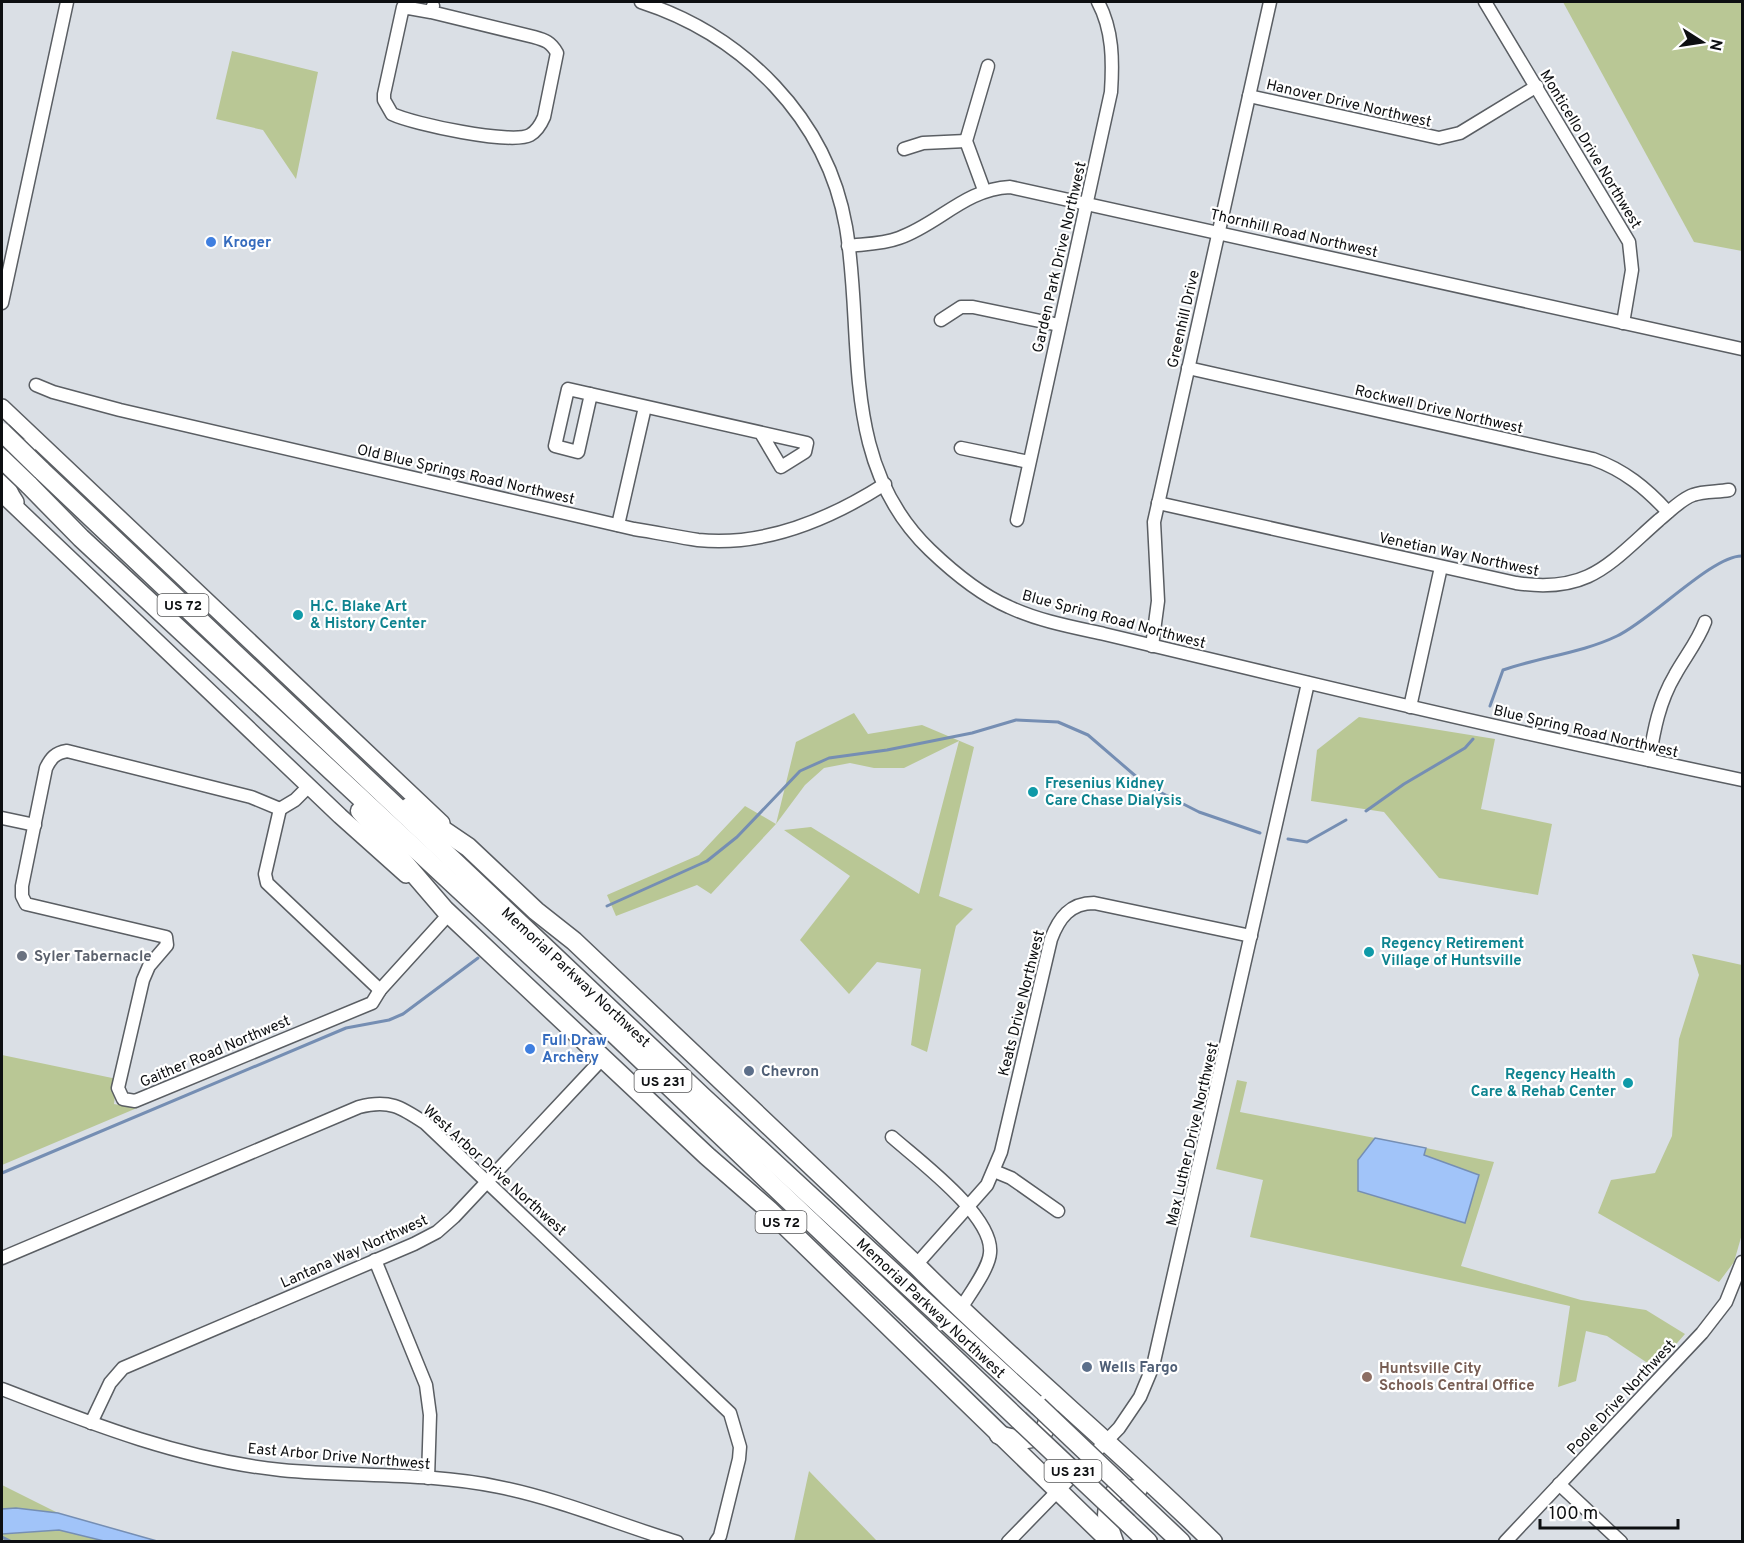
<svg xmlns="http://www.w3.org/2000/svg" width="1744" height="1543" viewBox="0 0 1744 1543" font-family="Overpass,sans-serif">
<rect width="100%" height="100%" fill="#dadfe5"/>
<!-- green -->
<g fill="#b9c795">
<polygon points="1563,2 1742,2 1742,251 1694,242"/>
<polygon points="232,51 318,72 296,179 263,130 216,119"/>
<polygon points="854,713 868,734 922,725 974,747 939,896 973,909 956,926 927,1052 911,1045 921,969 877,962 849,994 800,940 850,876 784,830 811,827 919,894 959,741 904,768 874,768 850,763 824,768 805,785 776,824 711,894 697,885 616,916 607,895 699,855 745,806 776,824 796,742"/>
<polygon points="1359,717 1495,739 1481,809 1552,824 1538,895 1439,878 1384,812 1311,801 1317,750"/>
<polygon points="1692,954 1742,965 1742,1234 1734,1262 1719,1282 1598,1213 1611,1180 1655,1173 1672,1136 1679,1039 1699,975"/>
<polygon points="2,1055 117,1079 114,1104 137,1108 2,1165"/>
<polygon points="1237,1080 1247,1082 1240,1112 1375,1138 1358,1160 1359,1191 1465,1223 1424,1155 1426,1148 1494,1162 1461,1266 1581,1300 1646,1310 1685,1334 1655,1368 1607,1336 1586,1331 1576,1381 1558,1387 1570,1306 1250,1237 1263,1180 1216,1169"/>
<polygon points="809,1471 877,1541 794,1541"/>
<polygon points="2,1485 58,1513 2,1509"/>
<polygon points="59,1530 104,1541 2,1542 2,1534"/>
</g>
<!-- water -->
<g fill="#a1c4f9" stroke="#758eb3" stroke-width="1.5">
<polygon points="1375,1138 1426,1148 1424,1155 1479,1175 1465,1223 1358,1191 1358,1160"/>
<polygon points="16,1508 58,1513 157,1541 104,1541 59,1530 2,1534 2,1509"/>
</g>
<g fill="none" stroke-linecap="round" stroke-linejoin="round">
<!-- stream -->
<g stroke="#758eb3" stroke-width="3">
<path d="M1490,706l13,-36c37,-13 79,-17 114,-34 33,-15 96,-81 125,-80"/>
<polyline points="1366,811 1404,784 1465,748 1473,739"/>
<polyline points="1288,839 1307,842 1346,820"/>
<polyline points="607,906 707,861 737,837 800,771 829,758 887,750 972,733 1016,720 1058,722 1088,735 1146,785 1199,812 1260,833"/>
<polyline points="2,1173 346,1028 389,1020 403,1014 478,958"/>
<polyline points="2,1537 12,1542"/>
</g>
<!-- minor casing -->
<g stroke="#5a5e63" stroke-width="15">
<g id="minor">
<path d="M641,2c102,33 186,116 205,225 19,111 -8,235 84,323 23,22 49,44 79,57 30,14 63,20 95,27 42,10 84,20 126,30 170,41 341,80 512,116"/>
<polyline points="1485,2 1629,242 1632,270 1623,323"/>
<path d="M431,12l-28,-5 -19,87v6l8,14c21,10 120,31 138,21 7,-4 11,-11 14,-18l13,-64c-6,-11 -12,-13 -23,-16l-103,-25 2,-6"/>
<polyline points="1249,96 1439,138 1460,133 1537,86"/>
<polyline points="904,149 923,143 966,141"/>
<polyline points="984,190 966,141 988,66"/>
<path d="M848,246c17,-2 35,-2 51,-8 40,-14 66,-49 111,-51l732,162"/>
<polyline points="2,303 67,2"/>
<polyline points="941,320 961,307 973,307 1059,325"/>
<path d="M1188,368l405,91c31,11 53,29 75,53"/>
<path d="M36,385l17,7 67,18 514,119c21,3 43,8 64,11 67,7 132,-21 187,-56"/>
<polyline points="591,394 578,452 555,446 568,389 807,443 805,452 781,467 762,435"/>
<polyline points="961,448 1029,462"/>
<path d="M1158,503l358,80c73,11 93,-19 143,-63 10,-8 22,-21 34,-25 10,-4 25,-3 36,-5"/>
<path d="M1017,520l94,-428c2,-31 2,-62 -13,-90"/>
<polyline points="618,525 645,407"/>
<polyline points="1152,646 1158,601 1154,522 1270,2"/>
<polyline points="1410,707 1441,567"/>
<path d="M1649,760c5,-30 10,-58 26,-85 10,-18 23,-34 30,-53"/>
<path d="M280,809l-29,-12 -184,-46c-12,2 -16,7 -21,17l-24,118v10l4,8 140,33 1,8 -18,21 -6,14 -25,108 5,11 12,2 237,-98 8,-13 69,-76"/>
<polyline points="280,809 265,874 267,883 380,990"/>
<polyline points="280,809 295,800 309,786"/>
<polyline points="2,818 35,825"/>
<path d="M892,1137c26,23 102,79 98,116 -1,16 -22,43 -30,57"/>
<polyline points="994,1171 1011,1178 1058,1211"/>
<path d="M2,1258l357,-151c30,-8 42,0 66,16l305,290 10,34 -1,12 -19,77 -4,6"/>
<polyline points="375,1260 426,1385 430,1415 428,1478"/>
<path d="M916,1265l71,-80 14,-33 50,-213c8,-21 19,-36 43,-36l157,33"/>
<path d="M2,1389c90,35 182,71 279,81 72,7 146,2 218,17 60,12 119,37 178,55"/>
<polyline points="91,1423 110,1383 123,1368 414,1244 437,1232 454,1217 603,1058"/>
<polyline points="1559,1484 1621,1542"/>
<polyline points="1008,1542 1119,1428 1140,1397 1153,1366 1308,683"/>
<polyline points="1505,1542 1702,1333 1726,1302 1742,1262"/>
</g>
</g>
<!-- major casing -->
<g stroke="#5a5e63" stroke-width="18">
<g id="major">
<polyline points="2,407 442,823"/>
<polyline points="2,494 340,816 406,875"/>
<path d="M16,502c-12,-18 -16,-33 -6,-52l12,-4 6,2"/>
</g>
</g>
<!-- highway casing -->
<g stroke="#5a5e63" stroke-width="21">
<g id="highway">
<polyline points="41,470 702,1096 1038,1406"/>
<polyline points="29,485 81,538 606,1026 1019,1420"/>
<path d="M409,807l59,40 68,64 38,30 342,324c95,96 201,182 297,277"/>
<polyline points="360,811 445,910 707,1156 769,1210 1111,1542"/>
<path d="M999,1435c30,9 55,5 49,-33"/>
<polyline points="1143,1506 1181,1542"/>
<polyline points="1128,1523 1148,1542"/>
<path d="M1114,1542c-7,-19 -12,-34 2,-51l22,-2"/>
</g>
</g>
<!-- minor -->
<use href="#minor" stroke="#fff" stroke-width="12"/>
<!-- major -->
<use href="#major" stroke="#fff" stroke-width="15"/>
<!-- highway -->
<use href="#highway" stroke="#fff" stroke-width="18"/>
<!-- highway-bridge casing -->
<g stroke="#5a5e63" stroke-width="21" stroke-linecap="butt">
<g id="highway-bridge">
<polyline points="2,432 41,470"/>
<polyline points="2,459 29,485"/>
<polyline points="1038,1406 1143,1506"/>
<polyline points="1019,1420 1128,1523"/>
</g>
</g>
<!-- highway-bridge -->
<use href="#highway-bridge" stroke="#fff" stroke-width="18"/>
</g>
<!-- markers -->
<g fill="#3f7fe0" stroke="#fff" stroke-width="2">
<circle cx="211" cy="242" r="6"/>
<circle cx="530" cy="1049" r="6"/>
</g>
<g fill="#0f9aa8" stroke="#fff" stroke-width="2">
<circle cx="298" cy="615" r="6"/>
<circle cx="1033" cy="792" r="6"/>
<circle cx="1369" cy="952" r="6"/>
<circle cx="1628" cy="1083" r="6"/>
</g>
<circle fill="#6b7280" stroke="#fff" stroke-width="2" cx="22" cy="956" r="6"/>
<g fill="#5c6f8a" stroke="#fff" stroke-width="2">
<circle cx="749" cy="1071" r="6"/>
<circle cx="1087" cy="1367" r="6"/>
</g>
<circle fill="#8d6e63" stroke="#fff" stroke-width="2" cx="1367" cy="1377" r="6"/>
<g text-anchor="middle" stroke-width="4.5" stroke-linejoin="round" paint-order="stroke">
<!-- shield labels -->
<g fill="#fff" stroke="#565758" stroke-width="1.5">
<rect x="157.5" y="594" width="51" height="22" rx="4.5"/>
<rect x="634.5" y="1070" width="57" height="22" rx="4.5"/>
<rect x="755.5" y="1211" width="51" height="22" rx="4.5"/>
<rect x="1044.5" y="1460" width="57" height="22" rx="4.5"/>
</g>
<g font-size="14" font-weight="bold" fill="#0d0f11">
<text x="183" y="610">US 72</text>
<text x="663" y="1086">US 231</text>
<text x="781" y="1227">US 72</text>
<text x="1073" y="1476">US 231</text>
</g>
<!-- street labels -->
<g font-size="15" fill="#0d0f11" stroke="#fff">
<text transform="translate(1349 103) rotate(13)" y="5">Hanover Drive Northwest</text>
<text transform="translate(1591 149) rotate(59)" y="5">Monticello Drive Northwest</text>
<text transform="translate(1294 233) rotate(13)" y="5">Thornhill Road Northwest</text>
<text transform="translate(1059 257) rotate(-77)" y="5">Garden Park Drive Northwest</text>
<text transform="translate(1183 319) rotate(-77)" y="5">Greenhill Drive</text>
<text transform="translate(1439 409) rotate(13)" y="5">Rockwell Drive Northwest</text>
<text transform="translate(466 474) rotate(13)" y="5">Old Blue Springs Road Northwest</text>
<text transform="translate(1459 554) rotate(12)" y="5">Venetian Way Northwest</text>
<text transform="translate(1114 619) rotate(15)" y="5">Blue Spring Road Northwest</text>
<text transform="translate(1586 731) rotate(13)" y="5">Blue Spring Road Northwest</text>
<text transform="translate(576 977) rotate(43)" y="5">Memorial Parkway Northwest</text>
<text transform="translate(1021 1003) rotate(-76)" y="5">Keats Drive Northwest</text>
<text transform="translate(215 1051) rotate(-23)" y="5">Gaither Road Northwest</text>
<text transform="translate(1192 1134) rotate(-77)" y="5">Max Luther Drive Northwest</text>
<text transform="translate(495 1170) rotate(42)" y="5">West Arbor Drive Northwest</text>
<text transform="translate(354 1251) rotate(-24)" y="5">Lantana Way Northwest</text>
<text transform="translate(931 1308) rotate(43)" y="5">Memorial Parkway Northwest</text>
<text transform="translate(1621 1397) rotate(-47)" y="5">Poole Drive Northwest</text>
<text transform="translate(339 1456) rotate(5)" y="5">East Arbor Drive Northwest</text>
</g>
<!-- shop labels -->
<g font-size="15" font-weight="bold" fill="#366cbe" stroke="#fff" text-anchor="start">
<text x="223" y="247">Kroger</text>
<text x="542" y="1045">Full Draw<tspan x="542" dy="17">Archery</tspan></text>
</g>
<!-- culture labels -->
<g font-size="15" font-weight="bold" fill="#0d838f" stroke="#fff" text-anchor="start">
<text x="310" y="611">H.C. Blake Art<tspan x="310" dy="17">&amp; History Center</tspan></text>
<text x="1045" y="788">Fresenius Kidney<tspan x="1045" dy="17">Care Chase Dialysis</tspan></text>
<text x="1381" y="948">Regency Retirement<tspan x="1381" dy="17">Village of Huntsville</tspan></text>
<text x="1616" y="1079" text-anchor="end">Regency Health<tspan x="1616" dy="17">Care &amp; Rehab Center</tspan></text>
</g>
<!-- worship labels -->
<g font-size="15" font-weight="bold" fill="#5b616d" stroke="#fff" text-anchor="start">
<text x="34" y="961">Syler Tabernacle</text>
</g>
<!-- service labels -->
<g font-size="15" font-weight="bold" fill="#4e5e75" stroke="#fff" text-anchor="start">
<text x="761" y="1076">Chevron</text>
<text x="1099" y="1372">Wells Fargo</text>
</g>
<!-- education labels -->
<g font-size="15" font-weight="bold" fill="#785e54" stroke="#fff" text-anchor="start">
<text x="1379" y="1373">Huntsville City<tspan x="1379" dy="17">Schools Central Office</tspan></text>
</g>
</g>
<!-- border -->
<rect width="1744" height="1543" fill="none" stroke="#0d0f11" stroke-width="6"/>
<!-- north arrow -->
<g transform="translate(1702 42) rotate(102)" stroke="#ffffff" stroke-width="4.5" paint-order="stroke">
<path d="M0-4.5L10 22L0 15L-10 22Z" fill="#0d0f11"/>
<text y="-9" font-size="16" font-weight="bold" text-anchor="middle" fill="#0d0f11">N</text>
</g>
<!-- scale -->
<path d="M1540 1519v9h138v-9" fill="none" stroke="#0d0f11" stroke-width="3"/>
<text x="1549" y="1519" font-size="18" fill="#0d0f11" stroke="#ffffff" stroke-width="4.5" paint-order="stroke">100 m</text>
</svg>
